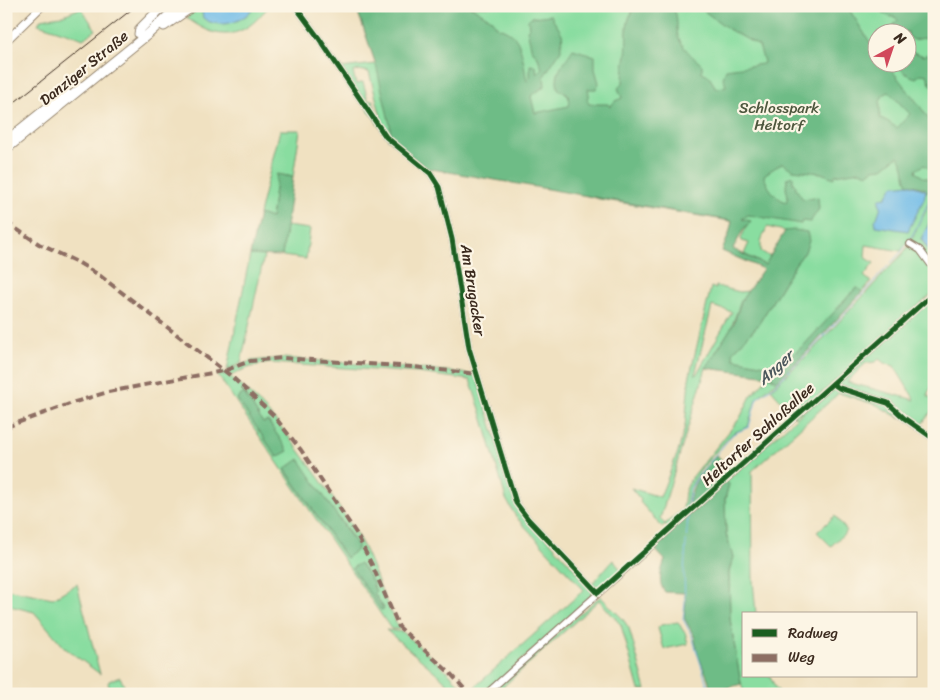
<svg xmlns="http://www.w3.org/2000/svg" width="940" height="700" viewBox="0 0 940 700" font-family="Sriracha,sans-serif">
<rect width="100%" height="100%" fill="#fcf5e5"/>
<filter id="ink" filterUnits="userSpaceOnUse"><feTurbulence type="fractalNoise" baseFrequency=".02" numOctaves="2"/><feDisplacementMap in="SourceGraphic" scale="10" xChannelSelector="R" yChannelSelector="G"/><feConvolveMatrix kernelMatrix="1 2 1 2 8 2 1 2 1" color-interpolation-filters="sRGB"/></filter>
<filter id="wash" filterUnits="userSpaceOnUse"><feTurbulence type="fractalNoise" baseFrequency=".0096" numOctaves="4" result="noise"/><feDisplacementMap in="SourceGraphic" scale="20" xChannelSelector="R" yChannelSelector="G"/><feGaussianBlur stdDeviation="1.12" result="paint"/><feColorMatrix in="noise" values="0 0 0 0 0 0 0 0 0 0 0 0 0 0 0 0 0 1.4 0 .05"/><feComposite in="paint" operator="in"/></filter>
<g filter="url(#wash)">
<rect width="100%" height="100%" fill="#f0e1c1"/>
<!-- green -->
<g fill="#89dda0" stroke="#62845f" fill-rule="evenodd">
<path d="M197,6h8l-2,4 7,12c16,4 36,-1 44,-16h16c-6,5 -11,12 -17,17 -24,19 -44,11 -66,-5z"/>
<path d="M356,6h578v185l-21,43 -12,17 -35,-6 -1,12 9,6 -10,13 7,6 -9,10 -5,-4 -2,1c-13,14 -63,75 -78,78 -9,1 -28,-4 -38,-6l-5,-2 -1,-7 25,-27 38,-62 9,-11 -20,-21 -18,-4 -6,14v10l9,6 -5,8 -21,-11 5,-11 -7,-2 -1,-3 7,-14 -149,-25 -210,-59 -49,-72 36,-4zM878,32h30v30h-30zM359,70l10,2 12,45 -4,1 -4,-18 -4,1 -1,-1 -5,-18 -7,2 -3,-12z"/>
<polygon points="81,8 96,30 83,39 76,36 38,24 41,19 61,16"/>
<polygon points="280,130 300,130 293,177 277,174 271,219 259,214"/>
<polygon points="934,195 934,214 921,239 934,257 934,267 910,242"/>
<polygon points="286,226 310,229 306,259 282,256"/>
<polygon points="909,245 914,247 934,270 934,292 795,417 771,389 810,353 904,252"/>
<polygon points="250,255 264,256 241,363 227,370"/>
<path d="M716,286l24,6 8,-1 -7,10 -10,27 -25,40 -46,151 5,5 18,-15 2,-17 5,-12 50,-62 11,-22 18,-20 8,5 -21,18 -8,28 -15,6 -5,5c-17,20 -45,45 -41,74l-18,17 -4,-5 -3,3 -22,-25 1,-2 -10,-12 29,9 18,-45 7,-25 4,-48 22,-92 5,2zM712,306l20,6 -36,63 -1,-1z"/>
<path d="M934,295v53l-3,15 3,7v15l-6,7v5h6v11l-15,20 -25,-21 2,-3 -58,-19 -1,-4zM879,359l5,4 10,3 21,34 -68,-18 19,-19 10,-1z"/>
<path d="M283,358l164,13 29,4 40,128 77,87 1,4 -109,100 -16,-2 115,-102 -68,-73 -10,-18 -26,-90 -10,-29 -52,-7 -147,-10c-15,2 -27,5 -40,13l-3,-3 1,-3 22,-9z"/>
<path d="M224,372c43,32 72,73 102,116 12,18 25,36 35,54 15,28 22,60 39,87h-9l-174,-255zM244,393l19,30 5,-2 19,29 -10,7 -40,-58zM291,465l49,54 18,27 -12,12 -61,-88zM352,568l22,16v9l10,15 -3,2z"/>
<polygon points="833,387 886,403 901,419 877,405 839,393 752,471 753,580 756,614 744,614 744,676 770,676 775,687 781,694 744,694 739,674 730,619 729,572 733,557 726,534 725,499 729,484 726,481 830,388"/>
<polygon points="835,516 847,531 831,546 817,532"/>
<polygon points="613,560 622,571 598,591 591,585"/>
<polygon points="77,584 100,674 65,648 34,612 6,605 6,589 53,598"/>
<polygon points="600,596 622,618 629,628 646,690 639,690 621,625 599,600 495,694 487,694 598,598 599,599"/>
<polygon points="678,622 684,632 685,632 688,644 664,649 658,628 661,625"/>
<polygon points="386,630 403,632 450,674 468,694 457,694 441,677"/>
<polygon points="120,677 128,694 111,694 108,683 110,680"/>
</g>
<!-- forest -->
<g fill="#6ebc86" stroke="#547352" fill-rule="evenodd">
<path d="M356,6h114l21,13 8,10 2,-1c23,8 21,32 26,53l3,-3v-13l6,1 1,8 5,-5 -5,-14 -5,-4 -5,-21 2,-2 -1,-8 3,-3 20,-2c2,7 8,12 11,19 2,5 -2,10 -1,16l-17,26 1,10 -14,10 4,17 34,-7 1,-5 -3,-7 -8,-4c-7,-16 6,-28 14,-41l22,7v13l4,14 -3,6h-8l1,5 -2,5 2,5h19l2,3 5,-6 7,-3 -4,-10 5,-5c0,-10 1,-18 3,-28 2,-14 -2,-31 6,-43l-1,-4 -4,1 -1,-3h25l3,3 3,-3h15c5,8 5,14 5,23 0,15 15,27 25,36v7l6,3 8,13h4l6,-2 -3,-8 3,-9 37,-5 1,-2 -5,-16 -29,-16 -33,-24h150l26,41 4,4 1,11 9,1c8,12 17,23 26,34 7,9 12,17 19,26l2,-1v29l-2,6 2,2v7l-5,2 -5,-3 -8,5 1,3 6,4 7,2 1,6 -2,7h-3l-1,-4 -17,-4c-6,-11 0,-16 -10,-28l-15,12 -9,1 -7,5 -7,-3 -25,4 -1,3 -13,-5 -28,-3 -11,-7 -18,12c2,11 11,23 22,27l2,-5 -2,-9 1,-10 6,-2v7l3,3v3l7,10 11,-2 4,1 1,11 -9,13 -8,-1 -1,3 -53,-9 -6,4 9,2 -8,9 -10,19 32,16 20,-34 9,-1 13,2 2,9 -4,11 -9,11 -38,62 -25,27 1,7 42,8 4,-1 25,-22 50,-55 3,-1 4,4 -54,59 -31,30 -8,-5 -63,-8 28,-45 7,-22 22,-32 -41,-18 7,-17 3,-13 -306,-53 -35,-27 -1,-16 -14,-60zM889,92l21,22 -13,14c-6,-4 -10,-8 -17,-10v-16l3,-7z"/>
<polygon points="875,6 934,6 934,36 914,40 908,36 908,32 892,32 892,27 898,20 896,18 888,16"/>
<path d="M913,52l11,4 2,-2 4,2 4,-3v35l-4,-4 -3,-9 -6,-1 -5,4c-9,-3 -15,-6 -18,-15l10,-1v-5z"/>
<polygon points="277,174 293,177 282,256 250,255 259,214 271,218"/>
<polygon points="244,393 263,423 268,421 288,451 277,457 237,399"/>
<path d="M717,455l16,16 -44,39c-1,-23 13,-39 28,-55z"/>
<polygon points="299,459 358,547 356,548 357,550 346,558 285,469"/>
<path d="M726,481l3,3 -4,15 1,35 7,23 -4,15 1,47 11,65 -24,7 1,3h-9l1,-6 -2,-9 -10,-24 -4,-19 -10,-18 2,-17 -2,-8 -19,-1c-8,-10 -4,-21 0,-32l-13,-14z"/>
<polygon points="360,563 374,584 373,585 376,591 374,593 384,609 381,610 352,568"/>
</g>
<!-- water -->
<g fill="#6ebbe8" stroke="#547283">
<path d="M205,6h49c-9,17 -36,24 -51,12l-1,-5z"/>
<polygon points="908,184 926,190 924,199 908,231 876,226 875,220 877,218 881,206 879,203 880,198 886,197 893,186"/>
<polygon points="934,214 934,257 921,239"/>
</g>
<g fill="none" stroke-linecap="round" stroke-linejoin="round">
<!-- stream -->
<g stroke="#6ebbe8" stroke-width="1">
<polyline points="687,511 690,489 697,478 733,434 749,427 757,398 769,390 809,352 902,251 913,234 934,192"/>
<polyline points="688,515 684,573 685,601 683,619 692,636 710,694"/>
</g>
</g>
</g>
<g filter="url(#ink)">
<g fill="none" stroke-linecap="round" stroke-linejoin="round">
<!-- minor casing -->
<g stroke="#968670" stroke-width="8">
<g id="minor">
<polyline points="295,6 318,37 386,137 430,173 439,187 452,239 469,348 516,503 528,519 598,593"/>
<polyline points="910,244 920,250 934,269"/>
<polyline points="833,384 839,388 888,403 904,418 934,439"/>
<polyline points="486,694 934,293"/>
</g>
</g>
<!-- major casing -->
<g stroke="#968670" stroke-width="9">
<polyline id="major" points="6,41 42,6"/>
</g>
<!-- highway casing -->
<g stroke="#968670" stroke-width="11">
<g id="highway">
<polyline points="164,26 193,6"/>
<polyline points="139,34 140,29 163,6"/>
<polyline points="6,141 66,93"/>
<polyline points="6,149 147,35 179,6"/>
</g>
</g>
<!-- minor -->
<use href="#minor" stroke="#fff" stroke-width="5.5"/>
<!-- major -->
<use href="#major" stroke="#fff" stroke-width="7"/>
<!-- highway -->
<use href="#highway" stroke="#fff" stroke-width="9"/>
<!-- tram -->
<polyline stroke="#3b2a1e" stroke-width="1" points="6,109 136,6"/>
<!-- quiet -->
<g stroke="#8d6e63" stroke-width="4" stroke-dasharray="8 4" stroke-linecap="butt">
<polyline points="6,222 39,244 79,263 99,275 231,376 273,415 301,450 356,533 372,565 399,627 451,674 469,694"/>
<polyline points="6,427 75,402 108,392 165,381 224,371 250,361 283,358 413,367 477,374"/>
</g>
<!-- cycleway casing -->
<g stroke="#fcf5e5" stroke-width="8">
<g id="cycleway">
<polyline points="295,6 318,37 386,137 430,173 439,187 452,239 469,348 516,503 528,519 598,593 934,293"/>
<polyline points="833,384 839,388 888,403 904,418 934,439"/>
</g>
</g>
<!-- cycleway -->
<use href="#cycleway" stroke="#1b5e20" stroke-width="5"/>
</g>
</g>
<g text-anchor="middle" stroke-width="4.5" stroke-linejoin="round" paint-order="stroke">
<!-- street labels -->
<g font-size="15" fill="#3b2a1e" stroke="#fcf5e5">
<text transform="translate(84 68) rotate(-39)" y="5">Danziger Straße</text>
<text transform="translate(473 290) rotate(81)" y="5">Am Brugacker</text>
<text transform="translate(758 434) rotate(-42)" y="5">Heltorfer Schloßallee</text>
</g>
<!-- park labels -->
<g font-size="15" fill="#4e573e" stroke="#fcf5e5">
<text x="779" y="113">Schlosspark<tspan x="779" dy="17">Heltorf</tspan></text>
</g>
<!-- water labels -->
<g font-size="16" font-style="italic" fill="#4a565b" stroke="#fcf5e5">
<text transform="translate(775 367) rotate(-42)" y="6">Anger</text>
</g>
</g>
<!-- margin -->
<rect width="940" height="700" fill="none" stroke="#fcf5e5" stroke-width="25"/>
<!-- legend -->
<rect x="742" y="612" width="175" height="65" fill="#fcf5e5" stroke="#afa495"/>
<rect x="752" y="629" width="25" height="8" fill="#1b5e20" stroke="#afa495"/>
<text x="788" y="638" font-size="15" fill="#3b2a1e">Radweg</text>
<rect x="752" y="654" width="25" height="8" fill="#8d6e63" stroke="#afa495"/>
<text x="788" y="662" font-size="15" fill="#3b2a1e">Weg</text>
<!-- north arrow -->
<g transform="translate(892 48) rotate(40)"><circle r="24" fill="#fcf5e5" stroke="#afa495"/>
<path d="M0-4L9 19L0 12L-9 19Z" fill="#d1495b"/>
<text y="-8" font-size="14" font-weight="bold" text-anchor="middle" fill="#3b2a1e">N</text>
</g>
</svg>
